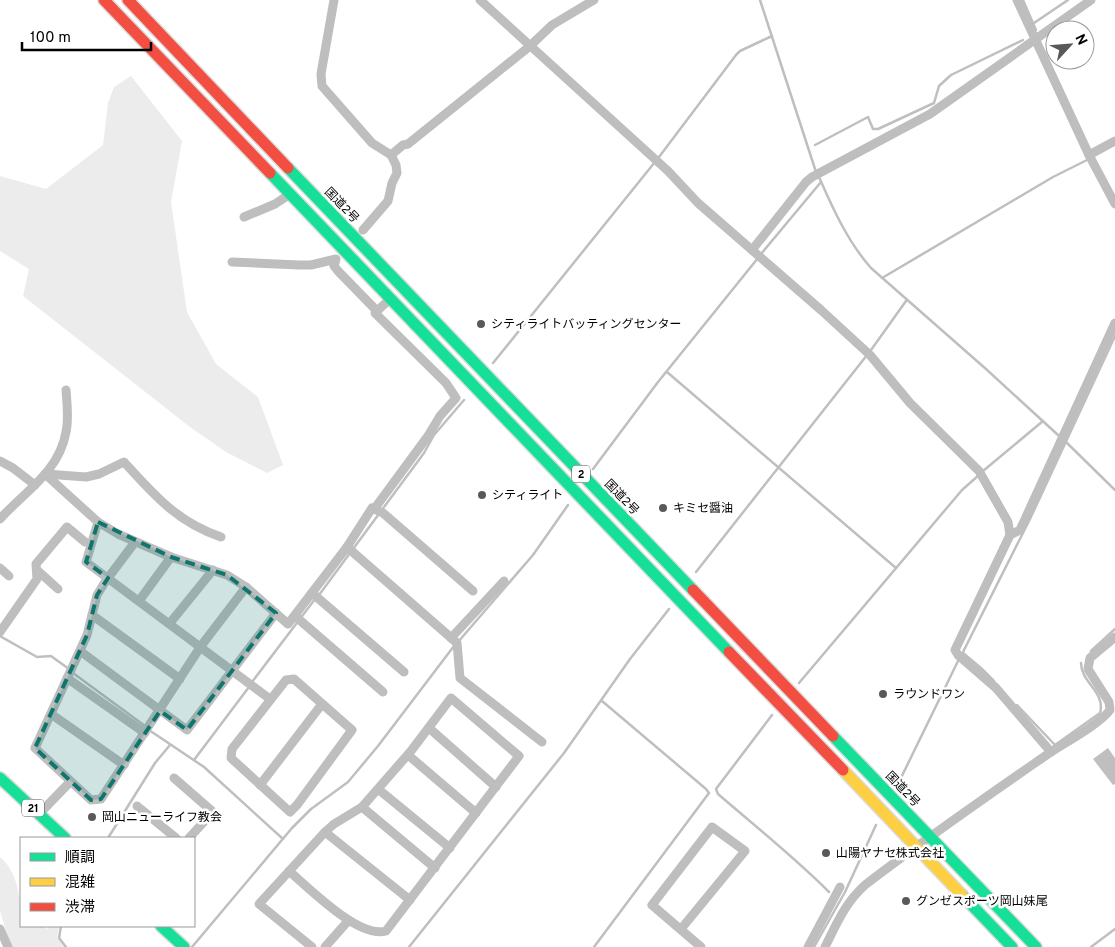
<svg xmlns="http://www.w3.org/2000/svg" width="1115" height="947" viewBox="0 0 1115 947" font-family="Overpass,'Noto Sans JP',sans-serif">
<rect width="100%" height="100%" fill="#fff"/>
<!-- green -->
<g fill="#ececec">
<polygon points="131,76 182,141 171,202 187,312 216,364 258,397 283,465 267,473 226,452 190,427 23,296 29,269 0,251 0,176 46,189 103,145 108,103 114,87"/>
<path d="M0,857c19,16 21,45 21,69h23l3,3 4,-3h8l-2,12 7,9h-53l-11,-36z"/>
</g>
<!-- water -->
<polygon fill="#bfbfbf" points="1108,748 1115,758 1115,784 1113,785 1093,759"/>
<g fill="none" stroke-linecap="round" stroke-linejoin="round">
<!-- stream -->
<g stroke="#bfbfbf" stroke-width="2.5">
<polyline points="760,0 816,172"/>
<polyline points="1023,0 1036,30"/>
<polyline points="1034,23 1068,0"/>
<polyline points="815,145 868,117 873,129 878,129 934,103 939,86 951,75 1023,40"/>
<path d="M819,177c14,32 29,65 52,91l115,101 72,66"/>
<polyline points="761,254 821,182"/>
<polyline points="882,278 1053,177 1087,160"/>
<polyline points="493,363 659,157 736,55 740,51 772,36"/>
<polyline points="667,372 896,568"/>
<polyline points="1066,442 1115,490"/>
<polyline points="593,469 658,382 758,258"/>
<polyline points="983,471 1043,421"/>
<polyline points="353,549 424,453 434,435 464,400"/>
<polyline points="696,572 871,350 906,301"/>
<polyline points="319,595 350,553"/>
<polyline points="0,636 37,657 51,656 69,669"/>
<polyline points="458,642 533,555 568,505"/>
<polyline points="1091,651 1115,629"/>
<polyline points="963,653 981,668 994,681"/>
<polyline points="962,654 1030,519 1115,336"/>
<polyline points="73,673 145,726"/>
<polyline points="252,682 315,599"/>
<polyline points="799,683 962,490 979,475"/>
<path d="M1017,705l38,40 45,-32c6,-21 -19,-30 -19,-50"/>
<path d="M772,715l-56,74 2,5c37,32 76,63 111,98"/>
<polyline points="149,730 204,767 283,839"/>
<polyline points="194,760 249,687"/>
<polyline points="898,784 959,659"/>
<polyline points="108,838 155,763 170,745"/>
<polyline points="61,926 59,938 66,947"/>
<polyline points="192,947 292,828 311,809 348,782 378,746 454,646"/>
<polyline points="409,947 564,753 630,659 669,609"/>
<polyline points="594,947 709,793 706,789 602,701"/>
<polyline points="814,947 845,892 876,825"/>
<polyline points="1091,947 1115,929"/>
</g>
<!-- fast casing -->
<g stroke="#dbdbdb" stroke-width="14">
<g id="fast">
<polyline points="288,168 693,590"/>
<polyline points="270,173 729,652"/>
<polyline points="833,736 1036,947"/>
<polyline points="0,778 65,838"/>
<polyline points="962,895 1012,947"/>
<polyline points="161,926 184,947"/>
</g>
</g>
<!-- slow casing -->
<g stroke="#dbdbdb" stroke-width="14">
<polyline id="slow" points="843,770 962,895"/>
</g>
<!-- jam casing -->
<g stroke="#dbdbdb" stroke-width="14">
<g id="jam">
<polyline points="104,0 270,173"/>
<polyline points="128,0 288,168"/>
<polyline points="693,590 833,736"/>
<polyline points="729,652 843,770"/>
</g>
</g>
<!-- street -->
<g stroke="#bebebe" stroke-width="9">
<polyline points="334,0 321,74 322,86 372,143 391,155 396,165 397,173 392,183 388,201 363,230"/>
<polyline points="480,0 668,171 698,203 821,310 870,355 910,403 979,471 1008,522 1010,535 955,650 958,655 996,688 1051,752"/>
<polyline points="1017,0 1089,155 1115,204"/>
<polyline points="391,155 403,145 408,144 530,46 552,25 594,0"/>
<polyline points="1089,155 1115,141"/>
<polyline points="244,217 275,204 290,194"/>
<polyline points="752,250 806,182 812,177 930,114 1091,0"/>
<polyline points="232,262 299,265 311,265 336,259 334,266 338,271 377,311 390,299"/>
<polyline points="0,461 13,468 35,485"/>
<polyline points="45,474 98,522 118,534 171,557 227,575 246,587 288,624 347,547 372,508 383,513 473,591"/>
<path d="M46,474l40,3 13,-3 25,-12c30,33 53,60 97,75"/>
<polyline points="375,508 428,436 440,416 456,398 446,383 375,313 377,311"/>
<path d="M0,519c25,-28 59,-47 66,-87 3,-14 1,-28 0,-42"/>
<polyline points="98,522 86,562 270,699"/>
<polyline points="1010,535 1020,530 1115,323"/>
<polyline points="135,542 105,582 97,595 87,635 35,748 91,800 101,799 201,646 246,587"/>
<polyline points="347,547 457,643 460,678 542,742"/>
<polyline points="0,568 9,576"/>
<polyline points="37,570 58,589"/>
<polyline points="312,593 404,672"/>
<polyline points="139,601 171,557"/>
<polyline points="92,615 180,679"/>
<polyline points="295,616 383,692"/>
<polyline points="170,623 213,570"/>
<polyline points="0,632 37,579 36,564 67,527 85,542"/>
<polyline points="451,638 504,581"/>
<polyline points="80,651 187,730 276,613"/>
<polyline points="67,678 145,733"/>
<polygon points="294,679 352,730 297,805 290,812 231,758 232,749 286,680"/>
<polyline points="51,714 124,765"/>
<polyline points="429,728 496,787"/>
<polyline points="408,755 476,813"/>
<polyline points="174,778 213,812 189,838"/>
<polyline points="260,785 322,704"/>
<polyline points="378,789 450,848"/>
<polyline points="137,806 176,838"/>
<polyline points="362,807 435,868"/>
<polyline points="39,814 70,782"/>
<polyline points="325,832 410,900"/>
<path d="M289,871c20,17 70,68 97,60l133,-175 -68,-58 -40,53 -49,56 -28,17 -9,8 -66,72 53,43"/>
<polyline points="0,929 8,947"/>
<polyline points="681,929 745,851 712,827 652,905 701,947"/>
<polyline points="325,947 348,921"/>
<polyline points="808,947 840,887"/>
<path d="M825,947c12,-24 20,-44 40,-62 60,-46 121,-88 183,-131 16,-11 52,-30 62,-44l-1,-8 -21,-33 2,-11 25,-21"/>
</g>
<!-- fast -->
<use href="#fast" stroke="#16e098" stroke-width="11"/>
<!-- slow -->
<use href="#slow" stroke="#ffcf43" stroke-width="11"/>
<!-- jam -->
<use href="#jam" stroke="#f24e42" stroke-width="11"/>
</g>
<!-- marked area -->
<path fill="#0f766e" fill-opacity="0.2" stroke="#0f766e" stroke-width="4" stroke-dasharray="10 6" stroke-linejoin="round" d="M98,522l73,35 56,18 49,38 -89,117 -27,-19 -59,88 -10,1 -56,-52 52,-113 10,-40 11,-17 -22,-16z"/>
<!-- markers -->
<g fill="#595959" stroke="#fff" stroke-width="2">
<circle cx="481" cy="324" r="5"/>
<circle cx="482" cy="495" r="5"/>
<circle cx="663" cy="508" r="5"/>
<circle cx="883" cy="694" r="5"/>
<circle cx="92" cy="817" r="5"/>
<circle cx="826" cy="853" r="5"/>
<circle cx="906" cy="901" r="5"/>
</g>
<g text-anchor="middle" stroke-width="5" stroke-linejoin="round" paint-order="stroke">
<!-- shield labels -->
<g fill="#fff" stroke="#4c4c4c" stroke-width="1">
<rect x="572" y="465.5" width="18" height="17" rx="4"/>
<rect x="22" y="799.5" width="22" height="17" rx="4"/>
</g>
<g font-size="11" font-weight="bold" fill="#000">
<text x="581" y="478">2</text>
<text x="33" y="812">21</text>
</g>
<!-- street labels -->
<g font-size="12" fill="#000" stroke="#fff">
<text transform="translate(342 205) rotate(46)" y="4">国道2号</text>
<text transform="translate(622 497) rotate(46)" y="4">国道2号</text>
<text transform="translate(903 789) rotate(46)" y="4">国道2号</text>
</g>
<!-- poi labels -->
<g font-size="12" fill="#000" stroke="#fff" text-anchor="start">
<text x="491" y="328">シティライトバッティングセンター</text>
<text x="492" y="499">シティライト</text>
<text x="673" y="512">キミセ醤油</text>
<text x="893" y="698">ラウンドワン</text>
<text x="102" y="821">岡山ニューライフ教会</text>
<text x="836" y="857">山陽ヤナセ株式会社</text>
<text x="916" y="905">グンゼスポーツ岡山妹尾</text>
</g>
</g>
<!-- legend -->
<rect x="20" y="837" width="175" height="90" fill="#ffffff" stroke="#999999"/>
<rect x="30" y="853" width="25" height="8" fill="#16e098" stroke="#999999"/>
<text x="65" y="862" font-size="15" fill="#000000">順調</text>
<rect x="30" y="878" width="25" height="8" fill="#ffcf43" stroke="#999999"/>
<text x="65" y="887" font-size="15" fill="#000000">混雑</text>
<rect x="30" y="903" width="25" height="8" fill="#f24e42" stroke="#999999"/>
<text x="65" y="912" font-size="15" fill="#000000">渋滞</text>
<!-- north arrow -->
<g transform="translate(1070 45) rotate(64)"><circle r="24" fill="#ffffff" stroke="#999999"/>
<path d="M0-4L9 19L0 12L-9 19Z" fill="#595959"/>
<text y="-8" font-size="14" font-weight="bold" text-anchor="middle" fill="#000000">N</text>
</g>
<!-- scale -->
<path d="M22 42v8h129v-8" fill="none" stroke="#000000" stroke-width="2.5"/>
<text x="30" y="42" font-size="15" fill="#000000" stroke="#ffffff" stroke-width="4" paint-order="stroke">100 m</text>
</svg>
